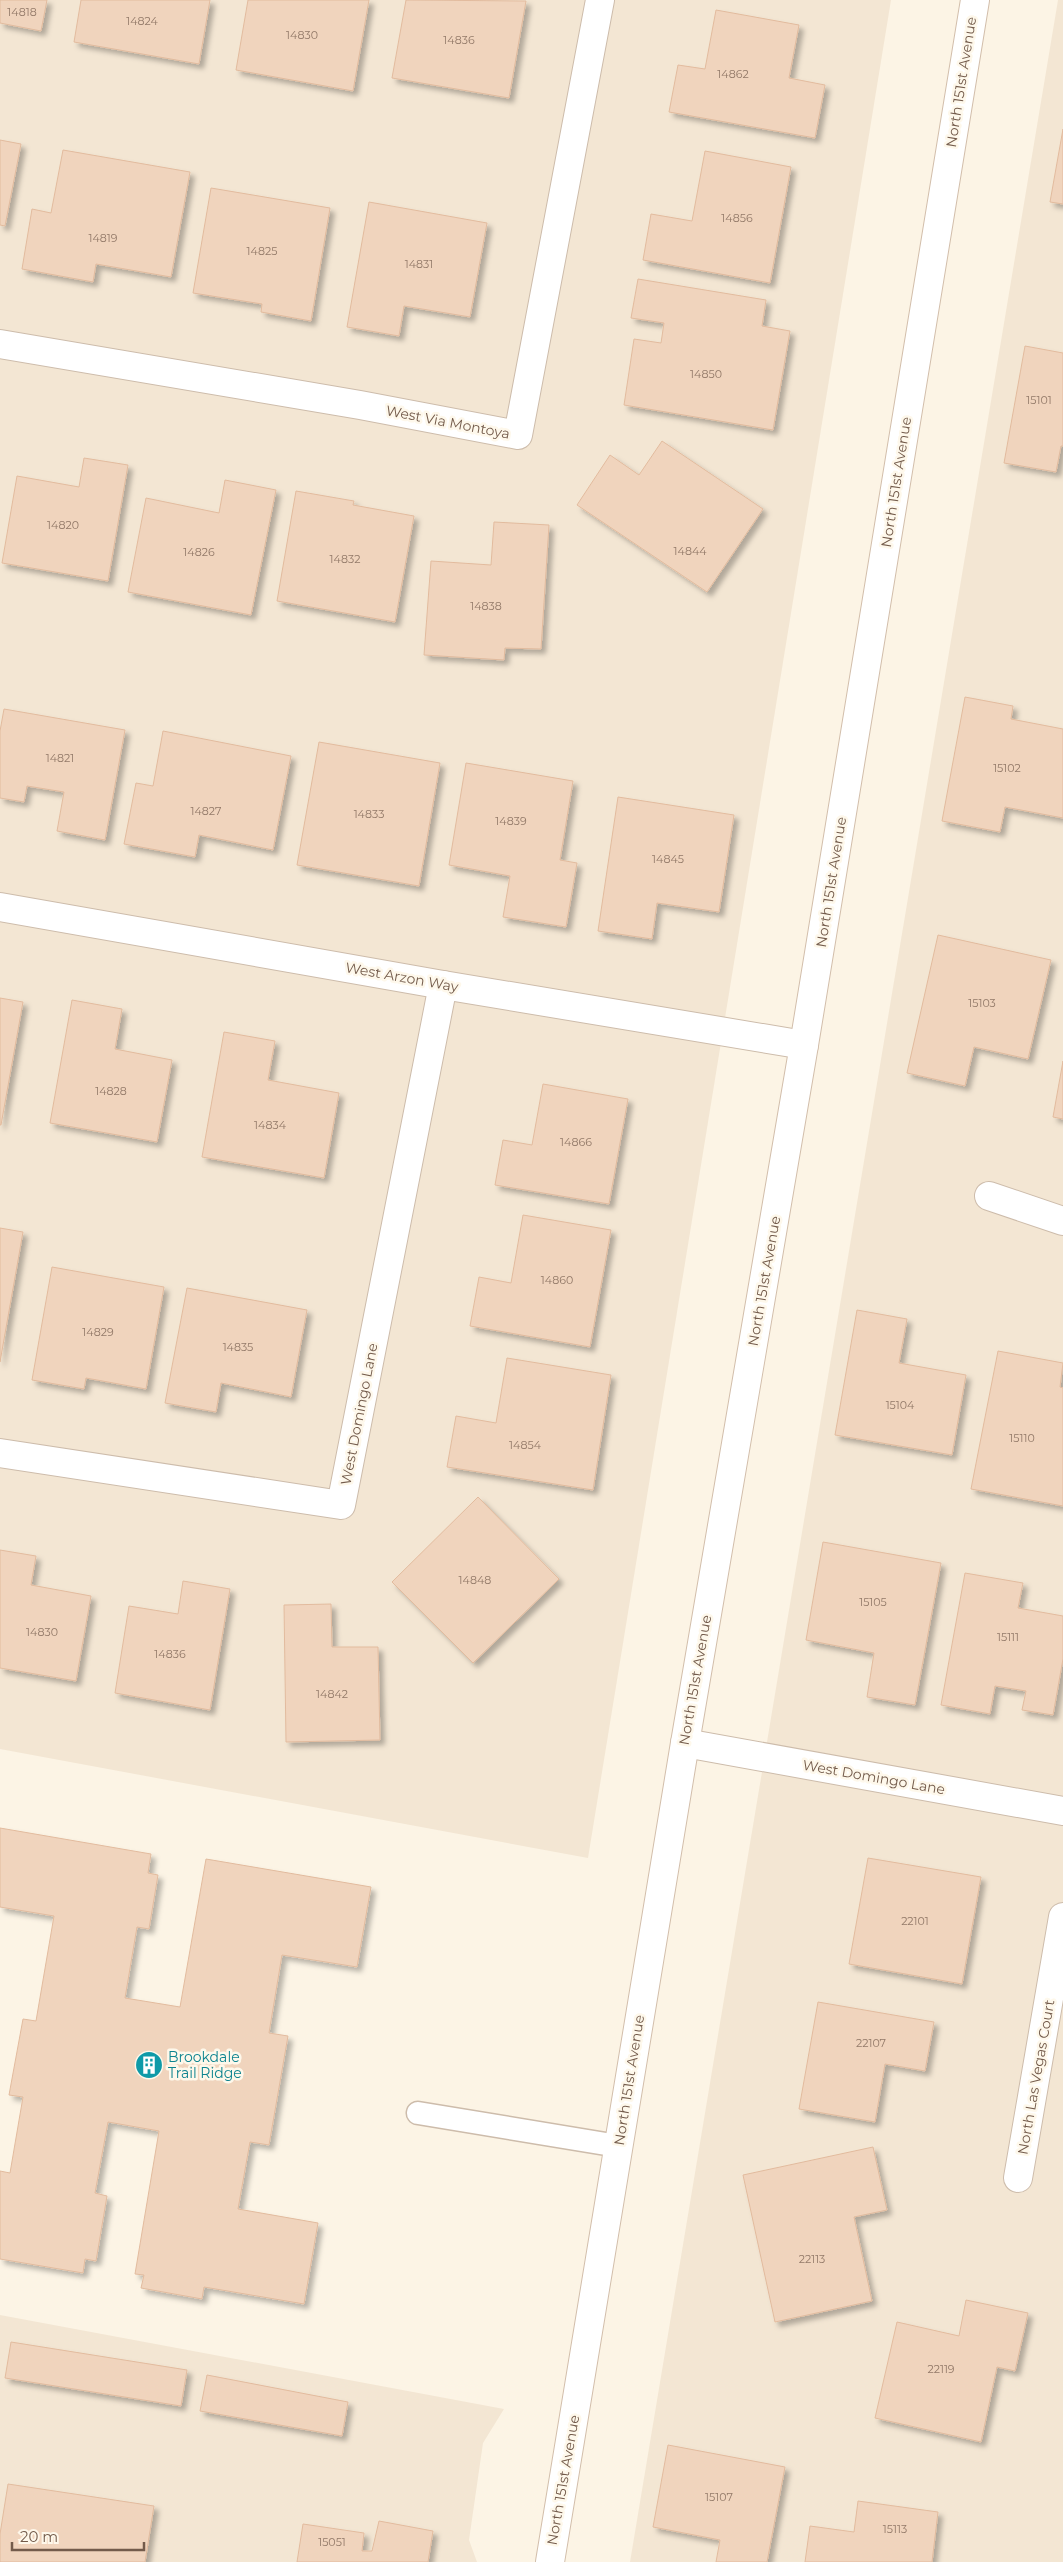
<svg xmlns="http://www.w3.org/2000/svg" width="1063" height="2562" viewBox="0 0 1063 2562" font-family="Montserrat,sans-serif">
<defs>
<filter id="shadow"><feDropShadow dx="4.5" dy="4.5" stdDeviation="2.5" flood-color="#0004"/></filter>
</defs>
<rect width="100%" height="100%" fill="#fcf4e5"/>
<!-- residential -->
<g fill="#f3e6d3">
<polygon points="0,0 891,0 588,1858 0,1749"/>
<polygon points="1058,0 1063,0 1063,2562 630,2562"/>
<polygon points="0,2315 504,2409 483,2443 469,2540 477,2562 0,2562"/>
</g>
<!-- building -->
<g fill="#f0d4bd" stroke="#e2bb9e" filter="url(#shadow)">
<polygon points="0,0 47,0 41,31 0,23"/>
<polygon points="81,0 210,0 199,64 74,42"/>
<polygon points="248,0 369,0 353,91 236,70"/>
<polygon points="406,0 526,1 509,98 392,78"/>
<polygon points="716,10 799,25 789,78 825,85 815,138 669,112 678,65 705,69"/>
<polygon points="1063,129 1063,204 1050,202"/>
<polygon points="0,140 21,144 5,226 0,225"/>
<polygon points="63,150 190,172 171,277 96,264 93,282 22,269 32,209 51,213"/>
<polygon points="705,151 791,167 770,283 643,260 651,214 692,221"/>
<polygon points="211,188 330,208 311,321 261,312 262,304 193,293"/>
<polygon points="369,202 487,223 470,317 404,306 399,336 347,327"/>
<polygon points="638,279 766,300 762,326 790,331 773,430 624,405 634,339 661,343 664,323 631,318"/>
<polygon points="1025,346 1063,353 1063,446 1061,446 1056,472 1004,463"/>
<polygon points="662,441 763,509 707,592 577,505 610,455 639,475"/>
<polygon points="84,458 128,465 108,581 2,563 17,476 79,487"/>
<polygon points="225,480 276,490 251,615 128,592 146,498 219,513"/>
<polygon points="296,491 354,501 353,505 414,516 395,622 277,601"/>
<polygon points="494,522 549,525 541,649 505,648 504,660 424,655 431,561 491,565"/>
<polygon points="965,697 1013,706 1011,719 1063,729 1063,818 1005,807 1000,832 942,821"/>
<polygon points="4,709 125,730 105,840 57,831 64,792 27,786 24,802 0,798 0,731"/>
<polygon points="163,731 291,756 273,850 199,835 195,857 124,844 136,783 153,786"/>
<polygon points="319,742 440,763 419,886 297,865"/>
<polygon points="466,763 573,781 560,860 577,863 566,927 503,917 510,876 449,865"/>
<polygon points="618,797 734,815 719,912 657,903 652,939 598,931"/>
<polygon points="938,935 1051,960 1028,1059 974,1047 965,1086 907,1073"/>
<polygon points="0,998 23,1002 1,1125 0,1125"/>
<polygon points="72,1000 122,1009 115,1049 172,1060 157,1142 50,1123"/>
<polygon points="224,1032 275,1041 268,1080 339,1093 324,1178 202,1157"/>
<polygon points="1063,1061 1063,1119 1053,1117"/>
<polygon points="543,1084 628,1099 609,1204 495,1185 503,1140 532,1145"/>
<polygon points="523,1215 611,1230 590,1347 470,1326 479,1277 511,1283"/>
<polygon points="0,1228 23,1232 0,1362"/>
<polygon points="52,1267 164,1287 146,1389 86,1378 84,1389 32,1380"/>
<polygon points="187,1288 307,1310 291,1397 221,1383 216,1412 165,1403"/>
<polygon points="857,1310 907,1319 899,1363 966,1375 952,1455 835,1435"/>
<polygon points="998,1351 1063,1363 1060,1387 1063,1388 1063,1506 971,1489"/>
<polygon points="507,1358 611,1375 593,1490 447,1467 456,1416 496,1423"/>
<polygon points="478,1497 559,1579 473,1663 392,1582"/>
<polygon points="823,1542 941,1563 915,1705 867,1697 874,1653 806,1640"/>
<polygon points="0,1550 36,1556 31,1585 91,1596 76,1681 0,1668"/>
<polygon points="965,1573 1023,1583 1018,1608 1063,1616 1063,1659 1053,1715 1022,1710 1026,1691 995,1686 990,1714 941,1705"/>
<polygon points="183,1581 230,1589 210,1710 115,1693 129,1606 178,1614"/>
<polygon points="331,1604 332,1647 378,1647 380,1740 286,1742 284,1605"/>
<polygon points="0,1828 151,1854 148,1873 158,1875 149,1929 137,1927 125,1998 180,2007 206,1859 371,1887 357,1967 282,1955 269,2033 288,2036 269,2145 250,2142 238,2209 318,2223 304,2304 204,2287 202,2299 141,2288 144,2275 135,2274 159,2131 108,2122 95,2193 107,2196 96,2261 85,2259 83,2273 0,2259 0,2171 10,2173 23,2097 9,2095 23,2019 36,2021 54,1916 0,1907"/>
<polygon points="868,1858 981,1877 962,1984 849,1964"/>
<polygon points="818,2002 934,2022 925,2071 885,2064 875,2122 799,2109"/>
<polygon points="873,2147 887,2210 854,2217 872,2301 775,2322 743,2175"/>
<polygon points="966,2300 1028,2313 1015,2371 997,2367 981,2442 875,2418 897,2322 959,2336"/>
<polygon points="11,2342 187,2370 181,2406 5,2378"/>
<polygon points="207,2375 348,2402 342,2436 200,2411"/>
<polygon points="668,2445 785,2467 767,2562 716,2562 720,2540 653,2527"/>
<polygon points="8,2484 154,2506 145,2562 0,2562 0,2534"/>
<polygon points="858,2501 938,2512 932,2562 805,2562 810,2526 854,2532"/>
<polygon points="379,2521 433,2531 428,2562 297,2562 303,2524 364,2533 362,2551 372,2551"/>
</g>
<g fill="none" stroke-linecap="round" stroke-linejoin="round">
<!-- lane casing -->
<g stroke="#cdbcab" stroke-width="25">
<polyline id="lane" points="418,2113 618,2146"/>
</g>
<!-- street casing -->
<g stroke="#cdbcab" stroke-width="30">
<g id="street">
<polyline points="0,344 360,405 518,435 600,0"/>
<polyline points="0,907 443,985 804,1045"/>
<polyline points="989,1196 1063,1221"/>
<polyline points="0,1453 341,1505 443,985"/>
<polyline points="685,1743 1063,1811"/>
<polyline points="1018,2178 1063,1917"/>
</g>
</g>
<!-- secondary casing -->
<g stroke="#d2beab" stroke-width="30">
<polyline id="secondary" points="550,2562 685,1743 804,1045 975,0"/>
</g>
<!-- lane -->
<use href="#lane" stroke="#fff" stroke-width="22"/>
<!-- street -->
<use href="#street" stroke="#fff" stroke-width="28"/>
<!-- secondary -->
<use href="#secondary" stroke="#fff" stroke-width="28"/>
</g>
<!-- icons -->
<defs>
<g id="building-disc" transform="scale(1.4375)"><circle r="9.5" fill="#0f9aa8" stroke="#fef8eb"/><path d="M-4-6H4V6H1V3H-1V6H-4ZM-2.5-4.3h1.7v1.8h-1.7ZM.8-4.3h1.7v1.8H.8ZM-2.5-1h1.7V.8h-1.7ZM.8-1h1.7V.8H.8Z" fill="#fff"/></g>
</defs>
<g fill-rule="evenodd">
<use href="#building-disc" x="149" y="2065"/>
</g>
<g text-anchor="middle" stroke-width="5" stroke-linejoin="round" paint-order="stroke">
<!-- number labels -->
<g font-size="11" fill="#927968">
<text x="22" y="16">14818</text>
<text x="142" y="25">14824</text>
<text x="302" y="39">14830</text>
<text x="459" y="44">14836</text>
<text x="733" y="78">14862</text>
<text x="737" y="222">14856</text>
<text x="103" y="242">14819</text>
<text x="262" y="255">14825</text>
<text x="419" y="268">14831</text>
<text x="706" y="378">14850</text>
<text x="1039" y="404">15101</text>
<text x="63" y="529">14820</text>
<text x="690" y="555">14844</text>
<text x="199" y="556">14826</text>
<text x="345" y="563">14832</text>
<text x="486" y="610">14838</text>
<text x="60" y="762">14821</text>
<text x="1007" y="772">15102</text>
<text x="206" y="815">14827</text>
<text x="369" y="818">14833</text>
<text x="511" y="825">14839</text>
<text x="668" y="863">14845</text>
<text x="982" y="1007">15103</text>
<text x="111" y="1095">14828</text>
<text x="270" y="1129">14834</text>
<text x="576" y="1146">14866</text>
<text x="557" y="1284">14860</text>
<text x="98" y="1336">14829</text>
<text x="238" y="1351">14835</text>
<text x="900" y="1409">15104</text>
<text x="1022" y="1442">15110</text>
<text x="525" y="1449">14854</text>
<text x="475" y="1584">14848</text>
<text x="873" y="1606">15105</text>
<text x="42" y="1636">14830</text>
<text x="1008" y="1641">15111</text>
<text x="170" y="1658">14836</text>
<text x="332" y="1698">14842</text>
<text x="915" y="1925">22101</text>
<text x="871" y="2047">22107</text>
<text x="812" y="2263">22113</text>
<text x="941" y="2373">22119</text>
<text x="719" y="2501">15107</text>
<text x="895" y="2533">15113</text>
<text x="332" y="2546">15051</text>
</g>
<!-- street labels -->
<g font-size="14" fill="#735b4b" stroke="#fef8eb">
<text transform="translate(961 82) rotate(-81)" y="5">North 151st Avenue</text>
<text transform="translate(448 422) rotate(11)" y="5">West Via Montoya</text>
<text transform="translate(896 482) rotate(-81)" y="5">North 151st Avenue</text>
<text transform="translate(831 882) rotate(-81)" y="5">North 151st Avenue</text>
<text transform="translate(402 977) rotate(10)" y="5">West Arzon Way</text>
<text transform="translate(764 1281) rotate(-80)" y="5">North 151st Avenue</text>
<text transform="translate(359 1414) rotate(-79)" y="5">West Domingo Lane</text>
<text transform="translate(695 1680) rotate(-80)" y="5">North 151st Avenue</text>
<text transform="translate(874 1777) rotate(10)" y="5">West Domingo Lane</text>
<text transform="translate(1036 2077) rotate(-80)" y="5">North Las Vegas Court</text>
<text transform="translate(629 2080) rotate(-81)" y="5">North 151st Avenue</text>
<text transform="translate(563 2480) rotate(-80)" y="5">North 151st Avenue</text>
</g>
<!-- culture labels -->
<g font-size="14" fill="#0d838f" stroke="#fef8eb" text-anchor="start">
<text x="168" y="2062">Brookdale<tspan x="168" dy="16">Trail Ridge</tspan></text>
</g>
</g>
<!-- scale -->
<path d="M12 2542v8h132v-8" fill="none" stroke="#735b4b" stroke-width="2.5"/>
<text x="20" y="2542" font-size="15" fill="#735b4b" stroke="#fef8eb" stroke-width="4" paint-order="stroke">20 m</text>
</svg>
